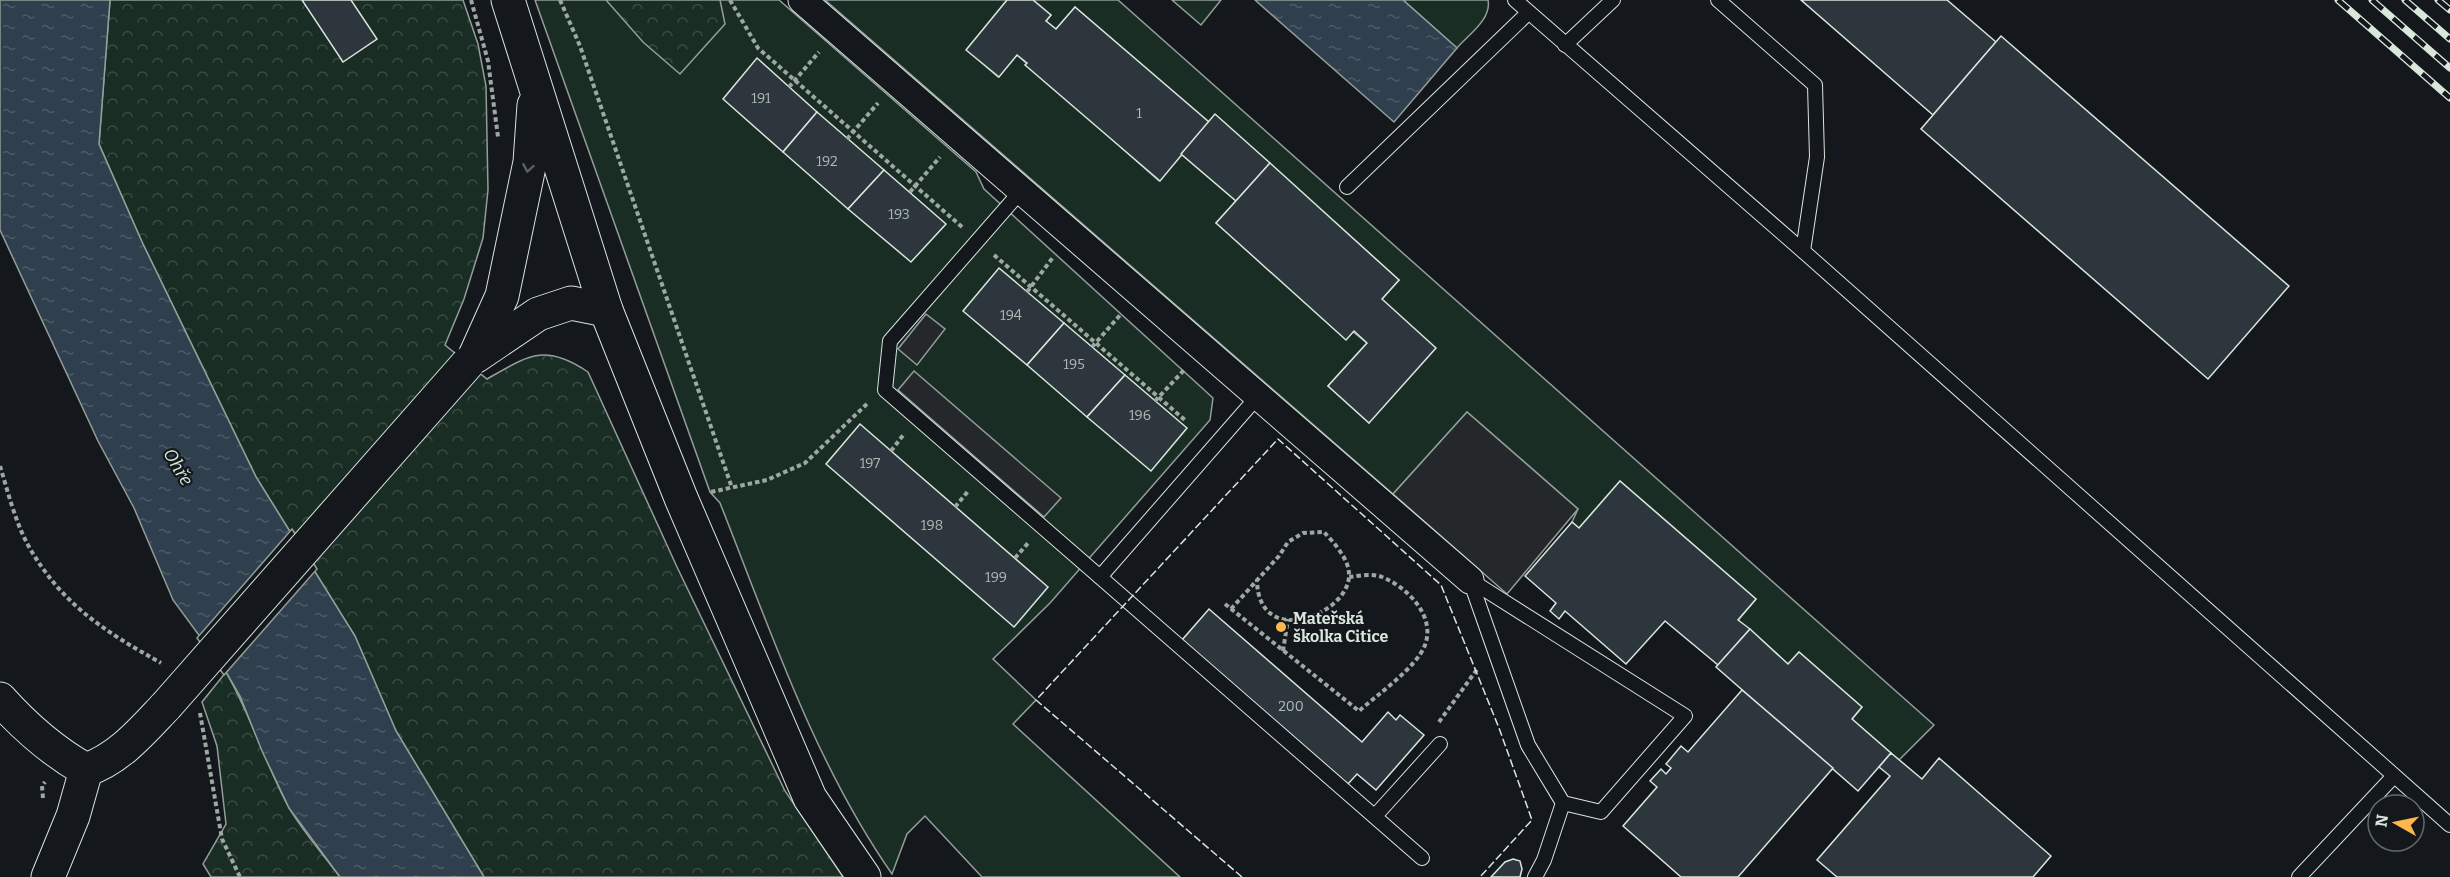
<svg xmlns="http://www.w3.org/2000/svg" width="2450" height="877" viewBox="0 0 2450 877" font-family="Bitter,serif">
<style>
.green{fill:#1a2d24;stroke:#939e99;stroke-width:1.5}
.forest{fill:url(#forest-crowns);stroke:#939e99;stroke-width:1.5}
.parking{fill:#24282b;stroke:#939e99;stroke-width:1.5}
.water{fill:url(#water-ripples);stroke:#939e99;stroke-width:1.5}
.pier{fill:#14181c;stroke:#939e99;stroke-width:1.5}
.building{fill:#2c363c;stroke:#d8e6dc;stroke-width:1.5}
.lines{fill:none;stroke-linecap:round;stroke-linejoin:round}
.lane-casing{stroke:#d8e6dc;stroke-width:16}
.street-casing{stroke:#d8e6dc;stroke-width:29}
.secondary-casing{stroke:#d8e6dc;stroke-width:35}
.path{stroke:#9da8a2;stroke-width:4;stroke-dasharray:4.5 3;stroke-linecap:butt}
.lane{stroke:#14181c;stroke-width:14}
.street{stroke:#14181c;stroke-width:27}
.secondary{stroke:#14181c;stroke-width:33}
.rail-casing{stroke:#d8e6dc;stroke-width:7}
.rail{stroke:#14181c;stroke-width:4.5;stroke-dasharray:14;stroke-linecap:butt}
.secondary-bridge-casing{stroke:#d8e6dc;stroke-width:35;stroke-linecap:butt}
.secondary-bridge{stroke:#14181c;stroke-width:33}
.fence{stroke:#d8e6dc;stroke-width:1.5;stroke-dasharray:8 3;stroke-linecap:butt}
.oneway{stroke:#59605f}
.poi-dot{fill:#ffb74d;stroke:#14181c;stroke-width:2}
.labels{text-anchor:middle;stroke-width:4.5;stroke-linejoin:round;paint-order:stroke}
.number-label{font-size:14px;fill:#adbab4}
.poi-label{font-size:16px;font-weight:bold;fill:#d8e6dc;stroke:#14181c;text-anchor:start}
.water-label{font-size:18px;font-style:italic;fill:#d8e6dc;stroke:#14181c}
</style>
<defs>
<pattern id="forest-crowns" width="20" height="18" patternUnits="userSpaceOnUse" patternTransform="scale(1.5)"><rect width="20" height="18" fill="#1a2d24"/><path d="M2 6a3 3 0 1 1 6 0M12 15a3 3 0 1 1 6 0" fill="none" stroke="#3b4b43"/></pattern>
<pattern id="water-ripples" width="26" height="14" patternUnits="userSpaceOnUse" patternTransform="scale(1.5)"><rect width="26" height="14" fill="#2f3f4d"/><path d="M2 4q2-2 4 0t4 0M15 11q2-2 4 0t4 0" fill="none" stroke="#4c5b66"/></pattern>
</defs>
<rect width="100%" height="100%" fill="#14181c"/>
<!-- green -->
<g class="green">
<path d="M 535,0 L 779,0 L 976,172 L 984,189 L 1213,398 L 1210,420 L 1050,603 L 993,659 L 1036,700 L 1013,724 L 1180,877 L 982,877 L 925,816 L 907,834 L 892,874 C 814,762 770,629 720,503 L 710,492 Z"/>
<polygon points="825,0 1007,0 967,50 998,77 1017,55 1159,181 1181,154 1236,201 1216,223 1367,343 1328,386 1369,423 1382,299 1399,280 1215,115 1209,122 1075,7 1056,29 1046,21 1051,15 1033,0 1118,0 1934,725 1899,760 1852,719 1862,707 1799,652 1788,664 1738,620 1756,599 1620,481 1579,528 1572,522 1578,509 1467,412 1393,494"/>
<polygon points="1172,0 1221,0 1201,25"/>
<path d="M 1403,0 L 1488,0 C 1492,19 1468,35 1457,48 Z"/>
</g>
<!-- forest -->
<g class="forest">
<path d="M 110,0 L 463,0 L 478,44 L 486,86 L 488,190 L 483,238 L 464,299 L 445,345 L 487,379 C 529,355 545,343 588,372 L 677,567 L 785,791 L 843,877 L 484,877 L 396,731 L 355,636 L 256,477 L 142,242 L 99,144 Z"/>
<polygon points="606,0 720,0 725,24 680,74 643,42"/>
<path d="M 226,672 C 251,715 265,763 288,806 C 302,831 323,854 340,877 L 211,877 L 203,864 L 226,824 L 217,746 L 202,702 Z"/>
</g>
<!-- parking -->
<g class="parking">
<polygon points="926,314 945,329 917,365 898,349"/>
<polygon points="914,371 1061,498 1044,517 898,390"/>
<polygon points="1467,412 1578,509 1507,594 1393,494"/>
</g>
<!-- water -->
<g class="water">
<polygon points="0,0 110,0 99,144 142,242 256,477 355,636 396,731 484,877 340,877 289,808 262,751 240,696 226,672 173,600 134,508 98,441 0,230"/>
<polygon points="1255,0 1403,0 1457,48 1394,122"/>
</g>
<!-- pier -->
<polygon class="pier" points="292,529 317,569 224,675 197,638"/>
<!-- building -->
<g class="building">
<polygon points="302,0 351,0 377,39 343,62"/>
<polygon points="1007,0 1033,0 1051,15 1046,21 1056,29 1075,7 1209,122 1160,181 1025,65 1027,63 1017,55 999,77 966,50"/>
<polygon points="1801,0 1947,0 1996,42 1933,115"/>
<polygon points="2001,36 2289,286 2208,379 1921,129"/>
<polygon points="757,58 817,112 783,152 723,99"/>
<polygon points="817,112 884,170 848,209 783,152"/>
<polygon points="1215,114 1270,163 1236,201 1181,154"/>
<polygon points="1270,163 1399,280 1382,299 1436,348 1369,423 1328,386 1367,343 1354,331 1346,340 1216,223"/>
<polygon points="884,170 946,224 911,262 848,209"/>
<polygon points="999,268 1064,323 1027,365 963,311"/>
<polygon points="1064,323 1125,375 1087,417 1027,365"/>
<polygon points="1125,375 1187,428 1151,471 1087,417"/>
<polygon points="860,424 1048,587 1014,627 826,464"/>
<polygon points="1620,481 1756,599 1738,620 1750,629 1718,665 1665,621 1626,664 1565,611 1559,619 1550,611 1556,603 1525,576 1572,522 1579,528"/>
<polygon points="1209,609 1362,742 1388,712 1396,720 1400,715 1424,735 1376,790 1357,774 1348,784 1182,640"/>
<polygon points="1750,629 1788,664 1799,652 1862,707 1852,719 1891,753 1858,791 1716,667"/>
<polygon points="1742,690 1833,768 1738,877 1681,877 1623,826 1657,787 1650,781 1661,769 1666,774 1671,768 1666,764 1681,746 1688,752"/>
<polygon points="1891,753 1922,779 1939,758 2051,856 2033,877 1837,877 1817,860 1890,776 1879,767"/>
<polygon points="1513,859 1520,861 1522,869 1520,877 1491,877 1505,862"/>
</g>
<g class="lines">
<defs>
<g id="lane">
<polyline points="1515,0 1803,251 2450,825"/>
<polyline points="1718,0 1815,85 1817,157 1803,251"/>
<polyline points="1565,45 1613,0"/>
<polyline points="1347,187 1528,13"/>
<polyline points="1021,191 890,341 885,390 1100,577 1258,396"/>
<polyline points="1100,577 1422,858"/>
<polygon points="1470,580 1685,716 1601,812 1563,803 1528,745"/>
<polyline points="1375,816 1440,744"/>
<polyline points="1535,877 1544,860 1563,803"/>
<polyline points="2299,877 2393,777"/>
</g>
<polyline id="street" points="802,0 1470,580"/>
<g id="secondary">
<polyline points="508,0 606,310 681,498 810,798 864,877"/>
<polyline points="475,356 502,296 530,162 534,105"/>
<polyline points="476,356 538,314 571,303 606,310"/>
<path d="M 0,699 C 26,728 52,751 86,770 C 120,758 142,731 166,706"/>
<polyline points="48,877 73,816 86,770"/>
</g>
</defs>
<!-- lane casing -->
<use href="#lane" class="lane-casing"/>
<!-- street casing -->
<use href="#street" class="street-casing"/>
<!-- secondary casing -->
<use href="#secondary" class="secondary-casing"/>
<!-- path -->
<g class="path">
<polyline points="471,0 488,61 498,137"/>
<polyline points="560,0 580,46 732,488"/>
<polyline points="730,0 758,48 962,227"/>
<polyline points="789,87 819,52"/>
<polyline points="847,139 878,103"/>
<polyline points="910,192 940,157"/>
<polyline points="994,255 1186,421"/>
<polyline points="1027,292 1054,256"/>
<polyline points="1092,347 1121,314"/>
<polyline points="1155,401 1185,369"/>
<polyline points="891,451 904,434"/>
<path d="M 0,466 C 8,492 15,521 28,545 C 61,604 104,631 161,663"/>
<polyline points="711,492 767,480 805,463 869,402"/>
<polyline points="955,507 969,490"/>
<polyline points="1015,558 1029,542"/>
<path d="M 1225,604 L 1359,711 C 1377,695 1417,667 1425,645 C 1436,616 1407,587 1382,577 C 1372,573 1359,576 1349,577"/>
<path d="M 1231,609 L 1279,556 L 1288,542 L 1303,533 L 1324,532 C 1334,543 1350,560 1349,576 C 1348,615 1258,650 1257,580"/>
<polyline points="1283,651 1288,619"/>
<polyline points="200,713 222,839 240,877"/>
<polyline points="1439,722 1478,668"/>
<polyline points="43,798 42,786 45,782"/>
</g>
<!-- lane -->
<use href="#lane" class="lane"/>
<!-- street -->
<use href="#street" class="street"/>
<!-- secondary -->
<use href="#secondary" class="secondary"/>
<defs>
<g id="rail">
<polyline points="2338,0 2450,98"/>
<polyline points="2372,0 2450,68"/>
<polyline points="2405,0 2450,39"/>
<polyline points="2438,0 2450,10"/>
</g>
</defs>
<!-- rail casing -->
<use href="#rail" class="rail-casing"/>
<!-- rail -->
<use href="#rail" class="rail"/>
<defs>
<polyline id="secondary-bridge" points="166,706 468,363"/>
</defs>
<!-- secondary-bridge casing -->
<use href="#secondary-bridge" class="secondary-bridge-casing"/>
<!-- secondary-bridge -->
<use href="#secondary-bridge" class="secondary-bridge"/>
<!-- fence -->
<polyline class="fence" points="1242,877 1036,700 1278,439 1441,585 1499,728 1532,820 1480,877"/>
</g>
<!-- one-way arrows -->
<defs><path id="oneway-chevron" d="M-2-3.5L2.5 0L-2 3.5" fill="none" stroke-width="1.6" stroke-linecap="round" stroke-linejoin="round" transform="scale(1.5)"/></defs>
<use class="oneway" href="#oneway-chevron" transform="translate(528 168) rotate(100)"/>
<!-- markers -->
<circle class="poi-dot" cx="1281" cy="627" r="6"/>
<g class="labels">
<!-- number labels -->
<g class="number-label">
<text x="761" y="103">191</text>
<text x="1139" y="118">1</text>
<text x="827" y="166">192</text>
<text x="899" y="219">193</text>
<text x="1011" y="320">194</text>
<text x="1074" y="369">195</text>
<text x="1140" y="420">196</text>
<text x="870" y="468">197</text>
<text x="932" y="530">198</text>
<text x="996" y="582">199</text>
<text x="1291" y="711">200</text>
</g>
<!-- poi labels -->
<g class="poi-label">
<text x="1293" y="624">Mateřská<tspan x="1293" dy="18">školka Citice</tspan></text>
</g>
<!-- water labels -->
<g class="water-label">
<text transform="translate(178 467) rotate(59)" y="6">Ohře</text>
</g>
</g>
<!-- north arrow -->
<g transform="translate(2396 823) rotate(279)"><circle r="28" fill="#14181c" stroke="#626a69" stroke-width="1.5"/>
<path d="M0-4.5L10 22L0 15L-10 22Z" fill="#ffb74d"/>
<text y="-9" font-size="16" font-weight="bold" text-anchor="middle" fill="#d8e6dc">N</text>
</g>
</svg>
